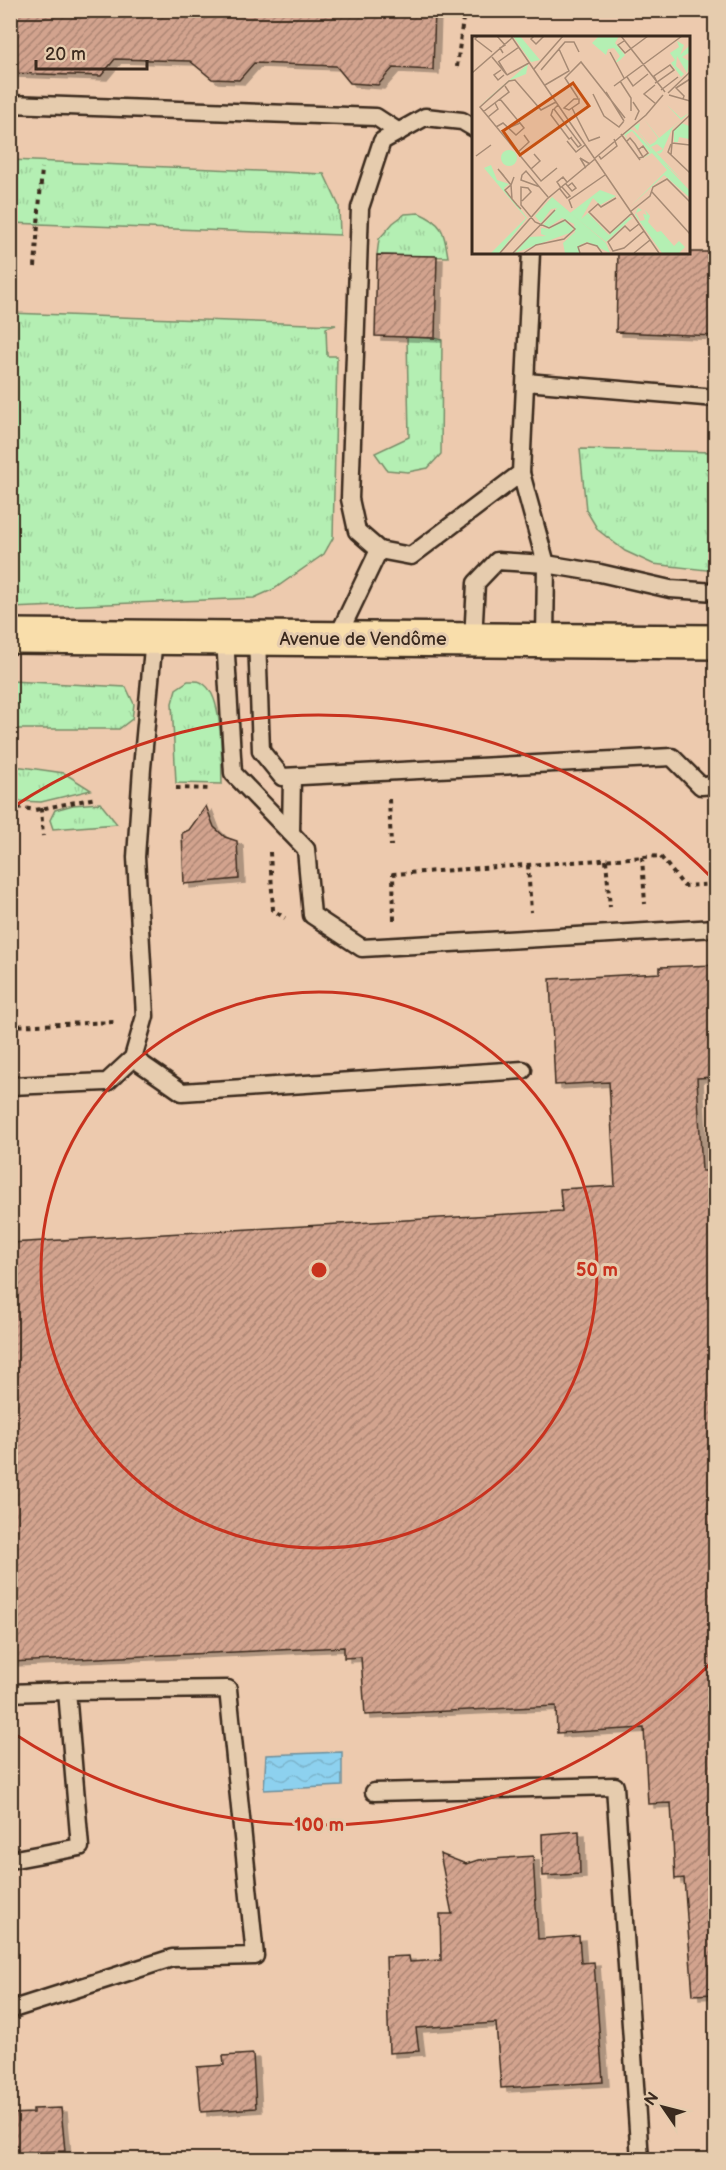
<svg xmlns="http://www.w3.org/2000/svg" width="726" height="2170" viewBox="0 0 726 2170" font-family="'Balsamiq Sans',sans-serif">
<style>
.grass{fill:url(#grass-tufts);stroke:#788c68;stroke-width:1.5}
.water{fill:url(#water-waves);stroke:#6c8e9b;stroke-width:1.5}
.building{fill:url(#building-hatch);stroke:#3b2a1e;stroke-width:1.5;filter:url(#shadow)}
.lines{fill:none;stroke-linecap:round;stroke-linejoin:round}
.lane-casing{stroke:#3b2a1e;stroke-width:21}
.primary-casing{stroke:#3b2a1e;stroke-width:38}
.path{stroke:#3b2a1e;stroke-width:4;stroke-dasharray:4.5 4.5;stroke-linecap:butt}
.lane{stroke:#e6ccae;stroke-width:16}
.primary{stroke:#f9deab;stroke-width:33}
.ring{fill:none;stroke:#c8321e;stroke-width:3}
.labels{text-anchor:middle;stroke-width:6;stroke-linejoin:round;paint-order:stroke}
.street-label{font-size:18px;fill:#3b2a1e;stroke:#e6ccae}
.inset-road{fill:none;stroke:#a68a74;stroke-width:1.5}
.view{fill:#c55010;fill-opacity:0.15;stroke:#c55010;stroke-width:3}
.inset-edge{fill:none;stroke:#3b2a1e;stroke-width:3}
.centre{fill:#c8321e;stroke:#e6ccae;stroke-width:3}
.ring-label{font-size:18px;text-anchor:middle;font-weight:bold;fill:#c8321e;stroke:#e6ccae;stroke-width:6;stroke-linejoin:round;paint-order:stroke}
</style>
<defs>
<pattern id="grass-tufts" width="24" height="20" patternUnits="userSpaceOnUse" patternTransform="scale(1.5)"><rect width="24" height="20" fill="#b4efb3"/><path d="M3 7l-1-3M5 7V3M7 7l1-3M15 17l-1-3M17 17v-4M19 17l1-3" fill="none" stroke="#9ccd9a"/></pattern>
<pattern id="water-waves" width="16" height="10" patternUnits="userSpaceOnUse" patternTransform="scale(1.5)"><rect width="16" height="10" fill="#8dd1ef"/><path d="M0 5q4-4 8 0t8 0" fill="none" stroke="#7bb4cc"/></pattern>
<pattern id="building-hatch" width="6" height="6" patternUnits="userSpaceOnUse" patternTransform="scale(1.5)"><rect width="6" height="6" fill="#d2a38e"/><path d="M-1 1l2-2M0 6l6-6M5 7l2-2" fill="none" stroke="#ac8573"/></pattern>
<filter id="shadow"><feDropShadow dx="6" dy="4" stdDeviation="0" flood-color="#0004"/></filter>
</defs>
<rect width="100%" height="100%" fill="#edcaae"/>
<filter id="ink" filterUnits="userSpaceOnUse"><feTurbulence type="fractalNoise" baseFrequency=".0167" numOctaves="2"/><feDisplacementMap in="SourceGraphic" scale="12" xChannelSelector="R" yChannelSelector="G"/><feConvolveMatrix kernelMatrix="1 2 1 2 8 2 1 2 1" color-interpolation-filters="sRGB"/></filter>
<g filter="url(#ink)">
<!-- grass -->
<g class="grass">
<polygon points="11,160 324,174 339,206 340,235 11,223"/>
<path d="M 419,213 C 444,224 444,232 448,257 L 377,255 L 379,239 L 393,223 L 405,214 Z"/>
<polygon points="10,313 336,325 326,328 327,356 337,356 333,538 324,554 274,589 254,598 11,608"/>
<polygon points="407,337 435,338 442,340 441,454 428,468 408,472 387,470 375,453 409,437"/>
<polygon points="580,449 715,452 715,571 653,564 625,551 598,530 586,510"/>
<polygon points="10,681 126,687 134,704 132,719 119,729 11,729"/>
<path d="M 188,681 C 195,681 200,680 205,685 C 224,700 221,761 222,784 L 176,783 L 172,703 L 176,689 Z"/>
<polygon points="11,767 22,767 64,773 91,790 41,802 20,801 11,794"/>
<polygon points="100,803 117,824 53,829 50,820 55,810 73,805"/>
</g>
<!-- water -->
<polygon class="water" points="342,1752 342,1786 264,1790 266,1755"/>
<!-- building -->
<g class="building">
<polygon points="10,10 435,10 433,70 393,68 378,85 350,83 336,66 254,63 239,80 212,79 190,61 115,59 101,76 10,73"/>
<polygon points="618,252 716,252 716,336 616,332"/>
<polygon points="377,255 437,256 435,338 375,336"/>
<polygon points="206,806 214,827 225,837 237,841 239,879 184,884 182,833 189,830"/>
<polygon points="716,965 716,1077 697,1078 702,1171 716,1171 716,1994 693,1995 684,1878 675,1879 671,1803 648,1804 644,1728 557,1733 556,1706 365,1715 361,1657 344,1658 344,1647 10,1662 10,1243 562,1211 560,1189 615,1186 609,1082 555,1085 550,979 660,973 660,967"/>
<polygon points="579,1831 580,1874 543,1876 542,1834"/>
<polygon points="440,1854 466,1864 478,1860 533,1856 538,1939 579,1936 581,1963 594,1962 603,2082 501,2088 496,2023 416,2028 419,2051 389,2053 386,1957 409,1956 410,1962 441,1960 440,1914 452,1914"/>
<polygon points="253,2054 256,2108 201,2112 197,2067 224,2065 223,2056"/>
<polygon points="61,2108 65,2151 10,2153 10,2114 33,2113 33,2109"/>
</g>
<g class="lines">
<defs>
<g id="lane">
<polyline points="10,104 376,117 399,132"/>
<polyline points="474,128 462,121 425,117 382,141 360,208 350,499 357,531 379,550 411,556 521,473 531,252"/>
<polyline points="526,382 716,398"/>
<polyline points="521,473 546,564 545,640"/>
<polyline points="225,638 233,773 306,849 312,915 362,948 716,928"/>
<polyline points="257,638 261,751 282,777 672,757 701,786 716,785"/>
<polyline points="336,640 379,550"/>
<polyline points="473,640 476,583 497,561 546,564 600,573 670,589 716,592"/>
<polyline points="291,833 292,777"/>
<polyline points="133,1058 182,1092 523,1070"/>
<polyline points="10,1086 107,1082 133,1058 145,1016 136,857 142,768 154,637"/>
<polyline points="10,1693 67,1691"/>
<polyline points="374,1792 615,1786 640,2160"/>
<polyline points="10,1860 80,1847 67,1691 228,1689 255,1956 172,1958 10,2010"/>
</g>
<polyline id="primary" points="10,636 716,642"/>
</defs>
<!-- lane casing -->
<use href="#lane" class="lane-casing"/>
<!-- primary casing -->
<use href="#primary" class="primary-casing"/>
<!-- path -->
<g class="path">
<polyline points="457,67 464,10"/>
<polyline points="35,267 42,168"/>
<polyline points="176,788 212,789"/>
<polyline points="389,799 391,846"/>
<polyline points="10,802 17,807 35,810 96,798"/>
<polyline points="41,808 43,836"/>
<polyline points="270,852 273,910 285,918"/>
<polyline points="642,857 645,904"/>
<polyline points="606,860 610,907"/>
<polyline points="528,865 531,912"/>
<polyline points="394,920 393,874 660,856 684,886 716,884"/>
<polyline points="10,1026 115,1022"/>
</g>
<!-- lane -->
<use href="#lane" class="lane"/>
<!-- primary -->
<use href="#primary" class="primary"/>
</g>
</g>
<!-- distance rings -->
<g class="ring">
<circle cx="319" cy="1270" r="278"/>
<path d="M715 1659A555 555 0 0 1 13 1733M13 807A555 555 0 0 1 715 881"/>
</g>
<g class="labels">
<!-- street labels -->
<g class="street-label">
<text x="363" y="645">Avenue de Vendôme</text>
</g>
</g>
<!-- overview -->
<g transform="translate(472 36)">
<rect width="218" height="218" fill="#edcaae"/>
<path d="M 41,0 L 48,0 L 68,24 L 59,26 ZM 127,0 L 147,0 L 143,7 L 153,19 L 147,25 L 143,27 L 148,20 L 142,12 L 136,13 L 134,19 L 120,7 ZM 205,5 L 212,9 L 208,19 L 217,10 L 217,17 L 210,21 L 217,25 L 215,37 L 205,20 L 204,30 L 212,38 L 209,41 L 199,27 L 203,24 L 198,17 L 207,11 ZM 56,28 L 54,38 L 74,63 L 54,38 L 39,44 L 6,71 ZM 195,69 L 209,82 L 217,77 L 201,91 L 190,116 L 187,118 L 184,116 L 191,113 L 185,108 L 179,111 L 210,144 L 184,119 L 162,90 L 168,87 L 166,95 L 174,105 L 178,109 L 183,106 L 186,102 L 172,83 L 187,102 L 209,84 ZM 209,87 L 217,90 L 217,103 L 207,101 L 206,106 L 202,106 L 202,94 ZM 158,93 L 162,95 L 166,99 L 217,154 L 217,161 L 192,139 L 158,171 L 195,134 L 180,117 L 170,123 L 178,117 L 160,95 L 154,99 L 155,103 L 152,98 ZM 19,129 L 25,144 L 37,148 L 32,152 L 55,182 L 27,217 L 19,217 L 54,182 L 12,132 ZM 128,154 L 144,160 L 128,169 L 121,162 L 109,183 L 116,177 L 137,199 L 157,181 L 160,182 L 134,206 L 98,177 ZM 166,172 L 170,174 L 164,177 L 168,185 L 173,184 L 171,178 L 175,179 L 173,174 L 178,180 L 176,186 L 185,196 L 189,195 L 202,210 L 207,205 L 213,211 L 207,217 L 190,217 L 163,179 Z" fill="#b4efb3"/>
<path d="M 80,161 L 134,207 L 138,217 L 115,206 L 108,209 L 107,217 L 93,217 L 91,207 L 103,196 L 102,188 L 90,182 L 77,191 L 70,190 L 85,172 L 79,173 L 69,187 L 63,180 ZM 91,184 L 101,192 L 100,196 L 43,217 L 57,201 L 74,200 L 69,198 L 69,192 L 78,193 Z" fill="#b4efb3"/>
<path d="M29 122a8 8 0 1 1 16 0a8 8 0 1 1-16 0Z" fill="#b4efb3"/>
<path class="inset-road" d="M 6,0 L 3,3 L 20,16M 25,0 L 33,9 L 28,12 L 31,17M 39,0 L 187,217M 62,0 L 59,3 L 64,8 L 72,0M 149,0 L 193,56M 152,5 L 146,9 L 153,17 L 176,0M 138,16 L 152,42M 20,21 L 35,39 L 27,26M 26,26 L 47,11M 62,33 L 91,0M 29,34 L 22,39 L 26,44 L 32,39M 69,34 L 87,13M 0,37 L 40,2M 35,39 L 57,27M 155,41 L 161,50 L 176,38M 148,45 L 159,62 L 159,75M 183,47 L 185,46 L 202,34 L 198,29 L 182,40 L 185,46M 73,49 L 97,35 L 87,13 L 93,6 L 102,6 L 107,16M 183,49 L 172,58 L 184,68M 142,50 L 210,0M 189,54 L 206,41M 134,56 L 152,85M 196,57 L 218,36M 121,58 L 132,80 L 147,91 L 152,85M 197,59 L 218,65M 106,62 L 93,42 L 109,26 L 153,82M 28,63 L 48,87M 102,63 L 107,63 L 107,67 L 97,74 L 92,72 ZM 211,63 L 212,60 L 204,52 L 218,43M 84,66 L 69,74 L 43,44 L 37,45 L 8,71 L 69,145 L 85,132M 161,66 L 167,75 L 163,84M 86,69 L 82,73 L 109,109 L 106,111 L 99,102M 100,72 L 117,105 L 128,101M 81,73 L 79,79 L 97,103 L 100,101M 11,76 L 37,56 L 33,50M 16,81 L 26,73 L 23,67M 24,91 L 31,87 L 44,99 L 52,92 L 48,87 L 36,92M 149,98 L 168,124M 95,105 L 104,116 L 113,109M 155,105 L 158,102 L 163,108 L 171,121 L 167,122M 200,107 L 218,109M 199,108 L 196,116 L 218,137M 166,114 L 171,110 L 176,117 L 171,121M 45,117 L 57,106 L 52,99M 199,119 L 201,95 L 218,79M 4,120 L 19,109M 127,120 L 129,123 L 145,110 L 142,103M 123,122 L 174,79 L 191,59M 114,132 L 108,122 L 118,128M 59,133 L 68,125 L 62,118M 32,140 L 26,133 L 39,149 L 42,141M 94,148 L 100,155 L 104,152 L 100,147 L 96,150M 68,151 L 49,144 L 50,139 L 54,135 L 76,161M 89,152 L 85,146 L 91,141 L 95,146M 88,153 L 95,162 L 98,160 L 90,151M 180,156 L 218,198M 144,162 L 129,171 L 126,168 L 117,176 L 138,197 L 160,177M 40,163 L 39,149 L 33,154 L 40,163 L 45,169 L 49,173M 50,165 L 59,156 L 56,152 L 49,151 L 49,169 L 63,186 L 77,192 L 93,184 L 103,193 L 92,203 L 64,209 L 52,217M 100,172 L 97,164 L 133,139M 158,176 L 178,160 L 181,151 L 195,143 L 218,166M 167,188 L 158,195 L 153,190 L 136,206 L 141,215 L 152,212 L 172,195M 28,217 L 75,163 L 123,123M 41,217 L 83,174M 108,217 L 106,211 L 115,207 L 125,210 L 130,217M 162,217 L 178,204"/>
<path class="view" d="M 101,47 L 117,70 L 48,119 L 31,95 Z"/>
<rect width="218" height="218" class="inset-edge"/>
</g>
<circle cx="319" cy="1270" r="9" class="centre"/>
<g class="ring-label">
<text x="597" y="1276">50 m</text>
<text x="319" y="1831">100 m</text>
</g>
<!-- margin -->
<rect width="726" height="2170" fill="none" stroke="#e6ccae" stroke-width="36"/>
<rect x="18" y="18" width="690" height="2134" fill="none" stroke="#3b2a1e" stroke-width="2" filter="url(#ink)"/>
<!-- north arrow -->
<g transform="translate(663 2107) rotate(305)" stroke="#e6ccae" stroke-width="4.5" paint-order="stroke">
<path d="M0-4.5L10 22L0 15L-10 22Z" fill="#3b2a1e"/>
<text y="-9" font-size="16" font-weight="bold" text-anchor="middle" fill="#3b2a1e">N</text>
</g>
<!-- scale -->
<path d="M36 60v9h111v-9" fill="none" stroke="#3b2a1e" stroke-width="3"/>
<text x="45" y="60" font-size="18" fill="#3b2a1e" stroke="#e6ccae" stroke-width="4.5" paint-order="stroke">20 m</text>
</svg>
